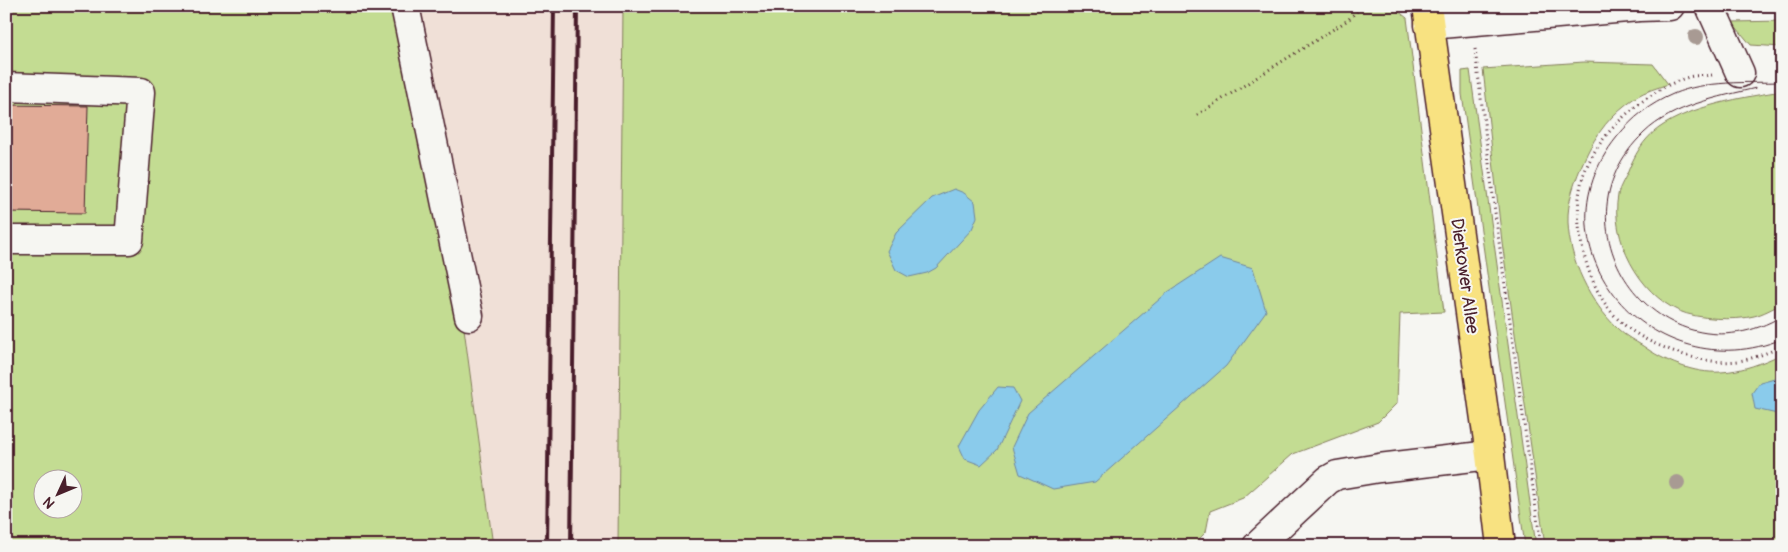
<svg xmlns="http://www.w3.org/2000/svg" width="1788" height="552" viewBox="0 0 1788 552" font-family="Pangolin,sans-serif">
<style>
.built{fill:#f0e0d7}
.green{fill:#c3dc92;stroke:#867e5e;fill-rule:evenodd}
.water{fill:#8acbeb;stroke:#70869e}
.building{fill:#e1ab97;stroke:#4a1f2b}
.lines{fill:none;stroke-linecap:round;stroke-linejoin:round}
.minor-casing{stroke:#4a1f2b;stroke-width:31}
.major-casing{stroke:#4a1f2b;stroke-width:31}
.path{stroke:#4a1f2b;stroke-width:3;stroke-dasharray:1 4;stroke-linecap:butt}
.minor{stroke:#f6f6f2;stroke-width:28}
.major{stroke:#f8e281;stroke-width:28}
.tram{stroke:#4a1f2b;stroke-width:1}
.rail{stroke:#4a1f2b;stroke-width:4}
.tree{fill:#a89a93}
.labels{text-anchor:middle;stroke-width:4;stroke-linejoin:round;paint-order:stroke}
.street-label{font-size:18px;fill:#4a1f2b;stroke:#f6f6f2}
</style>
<rect width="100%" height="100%" fill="#f6f6f2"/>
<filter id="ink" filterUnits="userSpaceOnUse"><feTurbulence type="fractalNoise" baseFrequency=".02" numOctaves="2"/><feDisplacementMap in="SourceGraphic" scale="10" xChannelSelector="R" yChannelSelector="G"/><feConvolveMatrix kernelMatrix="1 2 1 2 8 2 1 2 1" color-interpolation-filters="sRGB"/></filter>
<g filter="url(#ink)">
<!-- built -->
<polygon class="built" points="396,6 623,6 618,546 493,546 457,276"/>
<!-- green -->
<g class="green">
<path d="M 6,6 L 396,6 L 457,276 L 493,546 L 6,546 ZM 42,480 L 72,480 L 72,510 L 42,510 Z"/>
<polygon points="623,6 1392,6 1407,18 1444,312 1400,314 1397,403 1378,422 1293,454 1243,498 1210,511 1206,532 1192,546 618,546"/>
<polygon points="1782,21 1782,47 1751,45 1732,22"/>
<path d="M 1584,62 L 1653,64 L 1668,84 C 1658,88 1645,91 1636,97 C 1611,114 1597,132 1584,160 C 1576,178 1567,201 1568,222 C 1569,260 1590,302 1618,329 C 1625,336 1635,341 1643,346 C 1664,361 1694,374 1721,372 C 1743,371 1762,363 1782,354 L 1782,546 L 1545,546 L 1502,242 L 1483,69 Z"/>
<polygon points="1470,70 1536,546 1525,546 1462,94 1462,71"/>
<path d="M 1782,91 L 1782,304 C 1773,308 1763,314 1754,316 C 1735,321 1697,319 1679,311 C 1639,293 1610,239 1618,195 C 1619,188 1624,180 1627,174 C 1634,156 1643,139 1659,128 C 1690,106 1744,97 1782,91 Z"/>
</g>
<!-- water -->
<g class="water">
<polygon points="954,189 964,193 975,202 977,217 972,229 936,268 927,273 909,277 896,270 887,251 896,233 932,198"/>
<polygon points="1220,258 1253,268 1266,311 1226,366 1095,482 1053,489 1020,474 1012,447 1028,413 1168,292"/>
<polygon points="1782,376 1782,415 1755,409 1752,393 1760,382"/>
<polygon points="998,387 1013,388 1020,401 997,450 981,465 965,459 959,446 979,410"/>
</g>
<!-- building -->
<polygon class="building" points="6,105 88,106 85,213 6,212"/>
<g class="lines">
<defs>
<g id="minor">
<polyline points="405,6 469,316"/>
<polyline points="1710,6 1740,73"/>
<polyline points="1429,25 1639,7 1670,6"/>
<polyline points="6,87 141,92 129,240 6,240"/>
<polyline points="1257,546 1328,480 1337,475 1379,468 1490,455"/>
</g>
<polyline id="major" points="1427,6 1490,455 1501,546"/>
</defs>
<!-- minor casing -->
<use href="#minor" class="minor-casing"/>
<!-- major casing -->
<use href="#major" class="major-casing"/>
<!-- path -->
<g class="path">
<polyline points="1475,49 1496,220 1541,546"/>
<path d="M 1712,75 C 1705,76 1696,75 1689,77 C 1648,89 1600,131 1585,171 C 1568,214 1585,289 1619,320 C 1632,333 1651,343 1668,349 C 1690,358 1714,364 1738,361 C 1753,359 1768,352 1782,347"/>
<polyline points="1197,115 1348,20 1362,6"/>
</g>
<!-- minor -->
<use href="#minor" class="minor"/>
<!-- major -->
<use href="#major" class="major"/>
<!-- tram -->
<g class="tram">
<path d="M 1782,82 C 1747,83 1706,80 1673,94 C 1650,104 1633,117 1617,137 C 1527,248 1654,392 1782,339"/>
<path d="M 1756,88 C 1719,97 1673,105 1644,133 C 1544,227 1662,388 1782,316"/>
</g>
<!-- rail -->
<g class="rail">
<polyline points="547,546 554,6"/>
<polyline points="571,546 577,6"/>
</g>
</g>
<!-- trees -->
<g class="tree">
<circle cx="1696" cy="37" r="8"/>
<circle cx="1677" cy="483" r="8"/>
</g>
</g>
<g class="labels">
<!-- street labels -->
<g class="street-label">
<text transform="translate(1465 276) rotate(82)" y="6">Dierkower Allee</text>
</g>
</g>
<!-- margin -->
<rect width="1788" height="552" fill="none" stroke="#f6f6f2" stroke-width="25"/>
<rect x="12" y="12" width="1763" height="527" fill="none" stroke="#4a1f2b" stroke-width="2" filter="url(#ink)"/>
<!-- north arrow -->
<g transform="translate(58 494) rotate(226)"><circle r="24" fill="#f6f6f2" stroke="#b1a0a2"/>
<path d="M0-4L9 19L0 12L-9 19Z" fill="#4a1f2b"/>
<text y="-8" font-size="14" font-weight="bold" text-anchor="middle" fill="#4a1f2b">N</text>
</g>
</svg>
